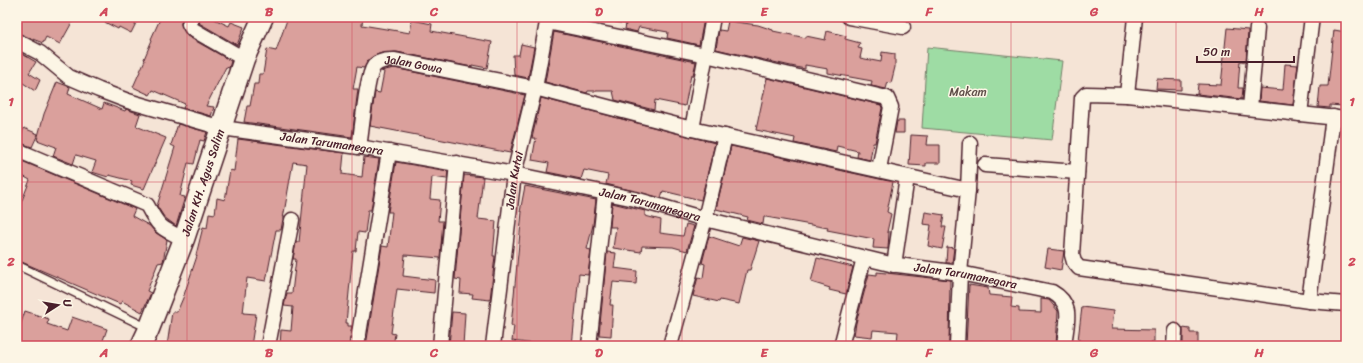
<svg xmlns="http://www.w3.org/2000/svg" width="1363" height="363" viewBox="0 0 1363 363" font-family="Sriracha,sans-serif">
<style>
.green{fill:#9edca4;stroke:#747e68}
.building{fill:#daa09c;stroke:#4a1f2b}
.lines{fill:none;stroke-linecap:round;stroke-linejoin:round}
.lane-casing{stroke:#4a1f2b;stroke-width:10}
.street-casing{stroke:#4a1f2b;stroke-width:17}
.secondary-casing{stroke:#4a1f2b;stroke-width:23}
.lane{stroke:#fcf5e5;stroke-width:7}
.street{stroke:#fcf5e5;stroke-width:14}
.secondary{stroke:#fcf5e5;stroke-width:20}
.grid{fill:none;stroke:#d1495b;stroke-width:1;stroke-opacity:0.55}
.labels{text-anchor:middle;stroke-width:3;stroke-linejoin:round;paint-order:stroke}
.street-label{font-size:12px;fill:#4a1f2b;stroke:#fcf5e5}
.park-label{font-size:12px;fill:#5f4e49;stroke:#fcf5e5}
.neatline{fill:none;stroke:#d1495b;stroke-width:1.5}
.grid-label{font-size:13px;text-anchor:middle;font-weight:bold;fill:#d1495b}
</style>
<rect width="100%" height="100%" fill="#f5e4d6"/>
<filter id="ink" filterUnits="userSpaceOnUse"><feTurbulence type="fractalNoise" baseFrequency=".025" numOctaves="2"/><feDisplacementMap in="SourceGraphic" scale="8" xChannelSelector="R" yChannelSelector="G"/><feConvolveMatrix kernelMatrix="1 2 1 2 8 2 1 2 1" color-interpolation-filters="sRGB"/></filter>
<g filter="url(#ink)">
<!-- green -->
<polygon class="green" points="927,47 1062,61 1052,140 922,128"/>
<!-- building -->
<g class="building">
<polygon points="17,17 75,17 60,44 46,37 43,43 17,33"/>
<polygon points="95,17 126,17 136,23 131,33 119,27 118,29"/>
<polygon points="161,17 183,17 181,24 187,36 231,61 229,68 226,67 206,106 214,107 211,116 183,108 185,104 153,90 150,95 133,87 145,60 144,59 152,40 151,39"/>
<polygon points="201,17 210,17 229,26 231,22 244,27 237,45 199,23"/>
<polygon points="288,17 363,17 362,25 410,33 412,20 432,24 431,31 492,42 487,68 472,65 472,67 397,52 382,53 372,57 364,68 357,67 353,89 358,89 352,137 244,122 247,106 250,106 254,84 258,84 259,74 263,74 267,49 276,51"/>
<polygon points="616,17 672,17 686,20 686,17 697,17 704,19 699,45 667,38 668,32 639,27 637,32 625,29 626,24 615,22"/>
<polygon points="728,21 758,25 773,30 773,31 806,38 806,36 825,40 827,31 846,36 845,39 860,43 858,48 862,49 860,58 881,62 882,52 895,54 895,67 891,83 888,82 886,89 871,86 872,81 828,73 828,69 805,65 805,69 791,66 716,49 719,30 726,31"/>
<polygon points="1227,28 1248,30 1246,62 1240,61 1238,88 1243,88 1242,99 1197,94 1198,84 1221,85"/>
<polygon points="1334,30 1346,32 1346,84 1342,106 1330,105 1330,108 1318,107 1320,86 1328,86"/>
<polygon points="554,32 696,62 693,75 691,75 685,106 655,100 654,110 615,100 613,91 588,91 587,93 545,82"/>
<polygon points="521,44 534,47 528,78 514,75 513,55 519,55"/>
<polygon points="17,51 36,62 29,73 40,80 35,91 17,79"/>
<polygon points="1285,64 1298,65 1293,105 1259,101 1260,88 1283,90"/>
<polygon points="394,68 525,95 510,153 370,126 375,92 380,93 384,72 381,71"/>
<polygon points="767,78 881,105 882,108 875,143 873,143 870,160 857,157 858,151 837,146 836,152 794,143 795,138 756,130"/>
<polygon points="1157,79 1181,80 1181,90 1156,89"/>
<polygon points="57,82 70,87 68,94 102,109 104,103 125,111 126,109 140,114 136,126 166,138 144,189 131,185 132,181 109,175 108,177 92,172 96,161 76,155 73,164 53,156 56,147 37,140 44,114"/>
<polygon points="541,98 715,143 701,200 663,191 661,198 606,184 608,175 584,170 581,179 547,172 549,163 532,160 536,138 532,138"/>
<polygon points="897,121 904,121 904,133 895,133"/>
<polygon points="178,124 207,132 204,141 200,140 194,164 188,163 180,196 185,197 176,226 164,217 157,206 175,147 171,145"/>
<polygon points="24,128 38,134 32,147 18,142"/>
<polygon points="911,135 928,136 927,145 940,145 940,163 926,163 926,166 909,165"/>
<polygon points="238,139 344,153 342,174 362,177 364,157 379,159 371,210 368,210 365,233 358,232 356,251 353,251 346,323 348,323 348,326 352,326 349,346 280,346 281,330 291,331 293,307 284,306 287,293 292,293 296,259 293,259 296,242 299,242 307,164 293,162 281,230 276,230 266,281 247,278 243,313 256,314 251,346 167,346 172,312 177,312 183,298 197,256 196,255 203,227 207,228 209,213 215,214 217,198 225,200 230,170 234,171"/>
<polygon points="731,146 893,182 887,212 891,214 887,232 889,232 888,249 873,248 874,239 827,230 828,228 766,217 764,217 763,224 747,220 748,217 716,209"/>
<polygon points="17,159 135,209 132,216 150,226 156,233 167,240 163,262 158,263 147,291 151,293 142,312 122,301 120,304 17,260 17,213 30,180 21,175 17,183"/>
<polygon points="396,162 448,171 447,179 432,177 430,199 440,200 438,221 443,221 440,258 405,255 403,276 435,280 434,293 397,289 391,333 395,334 393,346 366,346 382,246 388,247 392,212 388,212"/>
<polygon points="464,175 483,177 478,219 496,221 493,256 495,256 490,300 472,298 473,294 460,293 461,280 455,279"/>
<polygon points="525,186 596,200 593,225 587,249 591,250 588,275 579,274 572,346 551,346 512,341 514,326 511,326 522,212 520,212"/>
<polygon points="612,203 645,211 645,216 661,220 660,233 683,236 686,224 694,226 687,251 673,247 642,246 641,252 613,248 616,227 610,227"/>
<polygon points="925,212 944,215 942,227 946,227 942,249 928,246 931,225 923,224"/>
<polygon points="709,236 739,246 742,237 759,241 750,270 747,270 739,304 720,300 719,302 693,296 698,277 703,278 705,264 702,263"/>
<polygon points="947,247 954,248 952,263 946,263"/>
<polygon points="1048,249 1064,251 1061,270 1045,267"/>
<polygon points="607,252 616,253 614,268 637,271 636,284 613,282 610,305 613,305 611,336 599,335"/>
<polygon points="817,258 853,267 846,294 829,290 830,288 811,282"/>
<polygon points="877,272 950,280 949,346 925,346 925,344 920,344 920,342 897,342 898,332 873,330 872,337 854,335 856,323 869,274 877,275"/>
<polygon points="969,285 988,288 989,295 1012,297 1011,307 1019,308 1019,312 1041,313 1041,299 1049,300 1058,311 1056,346 1000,346 1000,343 980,341 979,346 966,346"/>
<polygon points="1082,307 1113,311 1111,329 1154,330 1154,342 1151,342 1152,344 1080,346 1081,340 1078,340"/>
<polygon points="25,311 49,319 47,324 67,331 72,317 107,329 101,346 17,346 17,335"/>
<polygon points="452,312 465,313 463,346 449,346"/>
<polygon points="1183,328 1190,329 1190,333 1198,333 1198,346 1183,346"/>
</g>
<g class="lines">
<defs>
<polyline id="lane" points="17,265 148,328"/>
<g id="street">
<polyline points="193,17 189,24 192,29 244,59"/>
<polyline points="849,17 903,27"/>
<polyline points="547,22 706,55 887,98 891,107 879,169"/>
<path id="s1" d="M 17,41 L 40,53 L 69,77 L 99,90 L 128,101 L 222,128 L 359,147 L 514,174 L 635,199 L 705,219 L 890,264 L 960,273 L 1052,292 C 1075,305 1066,323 1064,346"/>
<polyline points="1127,95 1135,17"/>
<polyline points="1250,108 1257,28"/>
<polyline points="1300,114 1312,17"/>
<polyline points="1346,119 1127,95 1086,94 1082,98 1072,255 1074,262 1079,268 1309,301 1346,304"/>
<polyline points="692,129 713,17"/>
<path id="s2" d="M 359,147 C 362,131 366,77 374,66 C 379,60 388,60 395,60 L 535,88 L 692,129 L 968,190 L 960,273 L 957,346"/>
<path d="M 17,150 L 147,205 C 159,228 161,228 184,239"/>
<polyline points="985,165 1077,172"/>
<polyline points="968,190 970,143"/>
<polyline points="894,265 907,177"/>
<polyline points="1309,301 1333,117"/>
<polyline points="268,346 292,220"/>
<polyline points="357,346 389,152"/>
<polyline points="440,346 457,163"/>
<path id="s3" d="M 493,346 L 514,174 L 535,88 L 548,17"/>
<polyline points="589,346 605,193"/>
<polyline points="670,346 705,219 725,136"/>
<polyline points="841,346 864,258"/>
<polyline points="1174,346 1175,331"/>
</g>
<g id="secondary">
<path id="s4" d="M 141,346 L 149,329 L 184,239 L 244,59 L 263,17"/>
</g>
</defs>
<!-- lane casing -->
<use href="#lane" class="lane-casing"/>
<!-- street casing -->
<use href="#street" class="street-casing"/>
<!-- secondary casing -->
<use href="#secondary" class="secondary-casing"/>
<!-- lane -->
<use href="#lane" class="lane"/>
<!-- street -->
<use href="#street" class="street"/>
<!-- secondary -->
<use href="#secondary" class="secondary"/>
</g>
</g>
<!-- grid -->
<path class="grid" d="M 187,17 L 187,346M 352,17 L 352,346M 517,17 L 517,346M 682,17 L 682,346M 846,17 L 846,346M 1011,17 L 1011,346M 1176,17 L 1176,346M 17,182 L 1346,182"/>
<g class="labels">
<!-- street labels -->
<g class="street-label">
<text dy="4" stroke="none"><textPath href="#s2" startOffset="124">Jalan Gowa</textPath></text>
<text dy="4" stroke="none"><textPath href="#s1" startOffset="336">Jalan Tarumanegara</textPath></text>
<text dy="4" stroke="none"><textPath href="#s3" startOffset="167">Jalan Kutai</textPath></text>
<text dy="4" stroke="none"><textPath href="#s4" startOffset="175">Jalan KH. Agus Salim</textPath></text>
<text dy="4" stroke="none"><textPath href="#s1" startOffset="660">Jalan Tarumanegara</textPath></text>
<text dy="4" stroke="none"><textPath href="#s1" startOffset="984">Jalan Tarumanegara</textPath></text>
</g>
<!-- park labels -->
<g class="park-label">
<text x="968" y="96">Makam</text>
</g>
</g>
<!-- margin -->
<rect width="1363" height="363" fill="none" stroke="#fcf5e5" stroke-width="44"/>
<!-- north arrow -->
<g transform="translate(58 305) rotate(78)" stroke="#fcf5e5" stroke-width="3" paint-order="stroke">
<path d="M0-3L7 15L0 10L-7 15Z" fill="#4a1f2b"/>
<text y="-6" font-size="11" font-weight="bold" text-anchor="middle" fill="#4a1f2b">U</text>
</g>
<!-- scale -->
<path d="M1197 56v6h97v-6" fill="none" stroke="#4a1f2b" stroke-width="2"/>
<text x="1203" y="56" font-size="12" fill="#4a1f2b" stroke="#fcf5e5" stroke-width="3" paint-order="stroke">50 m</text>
<rect x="22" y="22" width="1319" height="319" class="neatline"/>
<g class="grid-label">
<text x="104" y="16">A</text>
<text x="269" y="16">B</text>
<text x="434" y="16">C</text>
<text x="599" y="16">D</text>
<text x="764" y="16">E</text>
<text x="929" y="16">F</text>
<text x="1094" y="16">G</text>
<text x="1259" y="16">H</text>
<text x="11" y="106">1</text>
<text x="1352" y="106">1</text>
<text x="11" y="266">2</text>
<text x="1352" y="266">2</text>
<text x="104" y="357">A</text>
<text x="269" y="357">B</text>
<text x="434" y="357">C</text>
<text x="599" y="357">D</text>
<text x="764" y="357">E</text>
<text x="929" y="357">F</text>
<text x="1094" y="357">G</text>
<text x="1259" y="357">H</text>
</g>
</svg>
